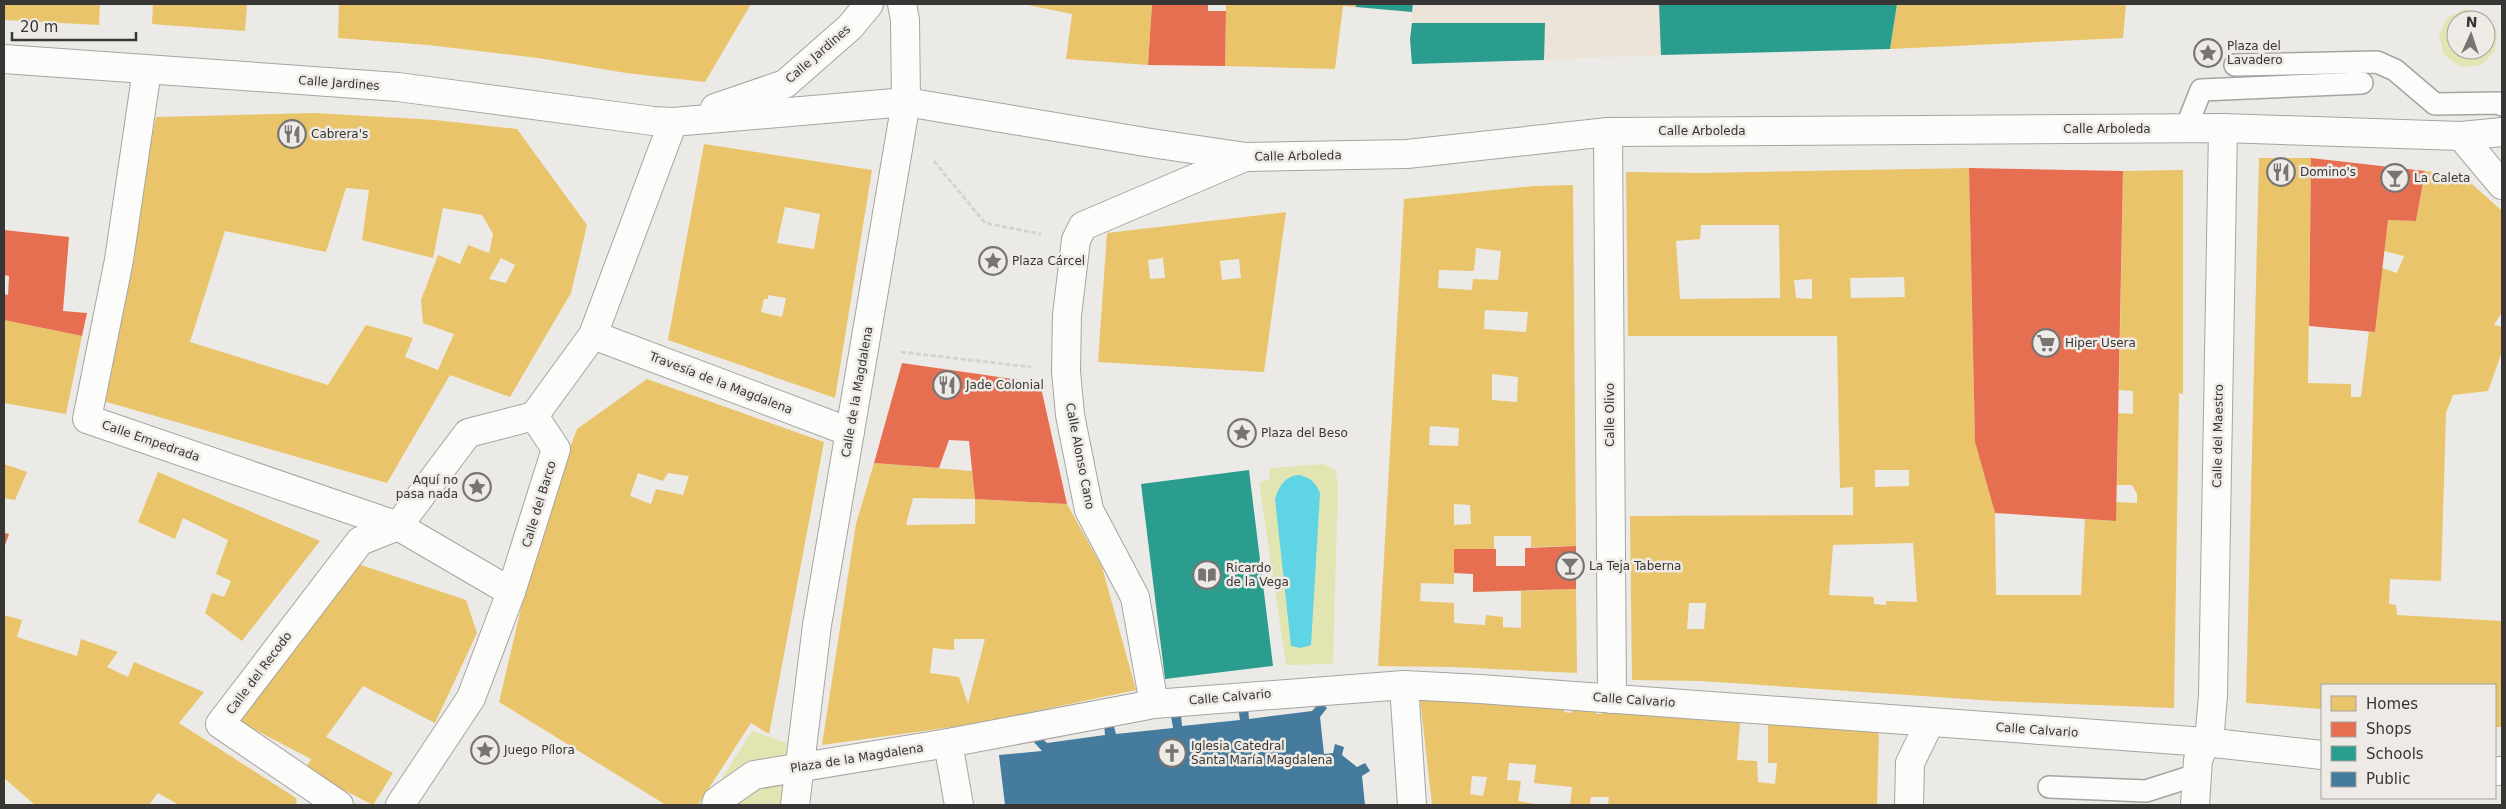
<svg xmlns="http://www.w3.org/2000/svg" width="2506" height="809" viewBox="0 0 2506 809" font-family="'DejaVu Sans',sans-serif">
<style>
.education{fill:#ece4d8}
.green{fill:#e2e4b2;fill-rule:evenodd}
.water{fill:#5fd4e5}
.homes{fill:#e9c46a;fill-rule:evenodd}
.shops{fill:#e76f51}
.schools{fill:#2a9d8f}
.public{fill:#457b9d}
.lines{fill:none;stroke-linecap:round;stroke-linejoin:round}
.lane-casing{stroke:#a6a4a2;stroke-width:24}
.street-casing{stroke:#a6a4a2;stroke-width:30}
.path{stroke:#d4d3d3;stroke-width:3;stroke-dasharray:5 2.5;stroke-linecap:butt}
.lane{stroke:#fcfcfb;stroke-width:21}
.street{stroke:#fcfcfb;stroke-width:28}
.labels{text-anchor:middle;stroke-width:5;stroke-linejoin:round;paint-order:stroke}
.poi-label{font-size:12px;fill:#383634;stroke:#eeeae5;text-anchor:start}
.street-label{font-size:12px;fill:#383634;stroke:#eeeae5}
</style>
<rect width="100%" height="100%" fill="#eceae7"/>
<!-- education -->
<polygon class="education" points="1356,4 1764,4 1761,52 1412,64 1410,39 1412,12 1356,7"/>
<!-- green -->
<g class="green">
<path d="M 2466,9 L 2486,14 L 2497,31 L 2495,51 L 2481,65 L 2461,67 L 2444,55 L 2439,35 L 2448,17 ZM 2456,20 L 2486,20 L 2486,50 L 2456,50 Z"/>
<polygon points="1324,464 1335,470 1338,484 1333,664 1286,665 1259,482 1269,480 1270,468"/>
<polygon points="752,731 787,743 781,805 705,805"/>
</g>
<!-- water -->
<path class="water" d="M 1299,475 C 1311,478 1315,482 1320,493 L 1311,645 L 1301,648 L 1291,646 L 1275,499 C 1279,486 1285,476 1299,475 Z"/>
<!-- homes -->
<g class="homes">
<polygon points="4,4 100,4 99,25 4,20"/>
<polygon points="153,4 247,4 245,31 152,24"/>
<polygon points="339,4 751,4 705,82 626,73 538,58 428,45 338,38"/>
<polygon points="1023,4 1152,4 1148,65 1066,59 1072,14"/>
<polygon points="1226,4 1356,4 1356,7 1343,6 1335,69 1225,66"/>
<polygon points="1897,4 2126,4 2123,38 1890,49"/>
<path d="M 316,113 L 435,120 L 517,129 L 587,225 L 571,293 L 510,397 L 450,375 L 387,483 L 100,400 L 156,117 ZM 346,188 L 369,190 L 362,240 L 433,258 L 443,208 L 482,215 L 493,234 L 489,253 L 468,245 L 460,264 L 438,255 L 421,300 L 423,323 L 454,334 L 438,370 L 405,357 L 413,338 L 366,325 L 328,385 L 190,342 L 225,231 L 326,252 ZM 501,258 L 515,265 L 506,283 L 489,279 Z"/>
<path d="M 704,144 L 872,170 L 835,398 L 668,340 ZM 785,207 L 820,214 L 814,249 L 777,243 ZM 768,295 L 786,298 L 782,317 L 761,312 L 764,299 L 768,299 Z"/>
<polygon points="2259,158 2311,158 2308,383 2351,384 2351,397 2361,397 2369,331 2375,332 2382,268 2397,273 2404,256 2384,251 2388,220 2416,221 2425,171 2462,175 2502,211 2502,312 2494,325 2502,327 2502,352 2488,391 2453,395 2446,413 2441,581 2390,579 2389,604 2396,605 2397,615 2502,621 2502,727 2495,727 2495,685 2322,685 2322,709 2246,703"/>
<path d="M 1969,168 L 1975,442 L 1995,513 L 1996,595 L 2081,595 L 2085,519 L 2116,521 L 2116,502 L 2137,503 L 2137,494 L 2132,485 L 2117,485 L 2118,413 L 2133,414 L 2133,391 L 2119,390 L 2123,171 L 2183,170 L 2183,394 L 2179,393 L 2174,708 L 1996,701 L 1701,681 L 1632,680 L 1630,516 L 1853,515 L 1853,487 L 1840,488 L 1837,336 L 1628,336 L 1626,172 L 1701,173 ZM 1701,225 L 1779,225 L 1780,298 L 1680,299 L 1676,241 L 1700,239 ZM 1904,277 L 1905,297 L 1851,298 L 1850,278 ZM 1812,279 L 1812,299 L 1796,298 L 1794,280 ZM 1875,470 L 1909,470 L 1909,486 L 1875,487 ZM 1913,543 L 1917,602 L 1886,601 L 1886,605 L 1874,604 L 1874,597 L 1829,595 L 1833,545 ZM 1689,603 L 1706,603 L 1704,629 L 1687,629 Z"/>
<path d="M 1573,185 L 1576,546 L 1531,547 L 1531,536 L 1494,536 L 1494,549 L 1454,549 L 1454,584 L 1421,583 L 1420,601 L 1454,603 L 1454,623 L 1485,625 L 1486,615 L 1503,617 L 1503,627 L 1521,628 L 1521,591 L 1576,589 L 1577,673 L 1453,667 L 1378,666 L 1404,199 L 1534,186 ZM 1476,248 L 1501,251 L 1498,280 L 1473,279 L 1472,290 L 1438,288 L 1439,270 L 1474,271 ZM 1485,310 L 1528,312 L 1526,332 L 1484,329 ZM 1492,374 L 1518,377 L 1517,402 L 1492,400 ZM 1430,426 L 1459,428 L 1458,446 L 1429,445 ZM 1454,504 L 1470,505 L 1471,524 L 1454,525 Z"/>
<path d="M 1286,212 L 1264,372 L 1098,362 L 1107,233 ZM 1163,258 L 1165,278 L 1150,279 L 1148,260 ZM 1239,259 L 1241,278 L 1222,280 L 1220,261 Z"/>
<polygon points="4,320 82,336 66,414 4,403"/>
<path d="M 647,379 L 824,442 L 769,734 L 751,723 L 698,805 L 666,805 L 499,702 L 532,562 L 531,550 L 577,429 ZM 638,473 L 663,481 L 668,473 L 689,476 L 683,495 L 656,489 L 651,504 L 630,496 Z"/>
<path d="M 874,463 L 972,471 L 975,499 L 1067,504 L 1102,567 L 1136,690 L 974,724 L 822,745 L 856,524 ZM 913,498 L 975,499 L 975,524 L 906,525 ZM 954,639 L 985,639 L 968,704 L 959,677 L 930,673 L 933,648 L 954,650 Z"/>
<polygon points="4,464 27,472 15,500 4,498"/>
<polygon points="158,472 320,541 242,641 205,613 212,593 224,597 231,581 216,574 228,540 183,518 175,539 138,522"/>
<polygon points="355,563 466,600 477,633 435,723 363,686 326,737 393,773 373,805 305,770 311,759 240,722"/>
<polygon points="4,615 22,620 17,637 77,656 81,639 118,652 107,667 128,677 134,662 204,692 179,723 296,798 297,805 179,805 158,793 149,805 35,805 4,778"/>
<path d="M 1432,694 L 1565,704 L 1564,712 L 1572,713 L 1572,706 L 1597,708 L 1596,714 L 1602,714 L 1602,712 L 1740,723 L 1737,760 L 1757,761 L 1758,782 L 1775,784 L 1777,763 L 1768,763 L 1768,722 L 1879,727 L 1877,805 L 1608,805 L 1609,797 L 1591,797 L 1590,805 L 1570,805 L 1572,787 L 1534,783 L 1536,765 L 1509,763 L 1507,780 L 1521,781 L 1518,801 L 1540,805 L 1432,805 L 1420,699 L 1431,700 ZM 1472,776 L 1487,777 L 1483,796 L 1470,794 Z"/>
</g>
<!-- shops -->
<g class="shops">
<polygon points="1152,4 1208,4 1208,11 1226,11 1225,66 1148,65"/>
<polygon points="2311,158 2425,171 2416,221 2388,220 2375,332 2309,326"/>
<polygon points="1969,168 2123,171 2116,521 1995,513 1975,442"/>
<polygon points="4,230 69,237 63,311 87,313 82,336 4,320 4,294 8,295 9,276 4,275"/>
<polygon points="902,363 1040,383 1067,504 975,499 969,441 949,440 939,468 874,463"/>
<polygon points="4,533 9,534 4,548"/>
<polygon points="1576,546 1576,589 1473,592 1473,574 1454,573 1454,549 1496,549 1496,566 1525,566 1525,548"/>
</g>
<!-- schools -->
<g class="schools">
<polygon points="1356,4 1413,4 1412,12 1356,7"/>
<polygon points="1659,4 1897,4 1890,49 1661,55"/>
<polygon points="1412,23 1545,23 1544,60 1412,64 1410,39"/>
<polygon points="1249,470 1273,666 1165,679 1141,484"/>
</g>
<!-- public -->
<polygon class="public" points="1320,702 1327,708 1320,717 1324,754 1333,753 1335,744 1344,747 1342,755 1357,767 1365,763 1370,771 1362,776 1365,805 1005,805 999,755 1042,751 1032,740 1038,734 1047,743 1105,735 1104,724 1113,723 1116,734 1173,728 1171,716 1181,715 1182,726 1240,720 1238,708 1248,707 1249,719 1312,711"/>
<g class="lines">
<defs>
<g id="lane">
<polyline points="2235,65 2377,62 2395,70 2435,104 2499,103 2502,105"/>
<polyline points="2186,128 2201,90 2362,83"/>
<polyline points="2049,787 2146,791 2196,775"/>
</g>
<g id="street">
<polyline points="4,59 398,87 653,121 673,122 906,102 1151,143 1246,157 1407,154 1608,132 2223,128 2461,136 2502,132"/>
<polyline points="147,70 119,260 87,419 398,526 511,592"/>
<polyline points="715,108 785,84 850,27 869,4"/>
<polyline points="1608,132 1612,699"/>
<polyline points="2461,136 2502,185"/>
<polyline points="593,335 850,432"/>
<polyline points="534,416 593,335 673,122"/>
<polyline points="398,526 468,433 534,416"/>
<polyline points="1404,685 1412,805"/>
<polyline points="1154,704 1135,597 1089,510 1070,415 1066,371 1067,315 1076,240 1083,226 1245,157"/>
<polyline points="948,743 959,805"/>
<polyline points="2495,771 2502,771"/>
<polyline points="339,805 220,724 360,541 398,526"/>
<polyline points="400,805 471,698 511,592 556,449 534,416"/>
<polyline points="716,805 717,801 754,775 948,743 1154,704 1404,685 1480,689 2205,742 2322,755"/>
<polyline points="795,805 817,625 906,102 905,20 902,4"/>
<polyline points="1909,805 1910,763 1930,722"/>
<polyline points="2195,805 2198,760 2210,731 2213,695 2223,128"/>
</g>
</defs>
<!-- lane casing -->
<use href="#lane" class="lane-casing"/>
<!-- street casing -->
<use href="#street" class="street-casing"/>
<!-- path -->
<g class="path">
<polyline points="934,161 985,223 1041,234"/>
<polyline points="901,352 1031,367"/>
</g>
<!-- lane -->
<use href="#lane" class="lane"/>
<!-- street -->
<use href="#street" class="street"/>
</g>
<!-- icons -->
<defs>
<symbol id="sight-ring" viewBox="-11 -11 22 22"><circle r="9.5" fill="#eeeae5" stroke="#777573" stroke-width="1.5"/><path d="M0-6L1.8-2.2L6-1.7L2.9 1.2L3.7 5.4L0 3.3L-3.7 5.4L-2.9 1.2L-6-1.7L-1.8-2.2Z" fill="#777573"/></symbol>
<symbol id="restaurant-ring" viewBox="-11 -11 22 22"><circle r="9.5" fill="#eeeae5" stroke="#777573" stroke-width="1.5"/><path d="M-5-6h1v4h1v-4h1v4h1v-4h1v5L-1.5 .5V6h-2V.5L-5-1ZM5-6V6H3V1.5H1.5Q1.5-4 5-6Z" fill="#777573"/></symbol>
<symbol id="bar-ring" viewBox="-11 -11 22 22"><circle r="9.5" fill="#eeeae5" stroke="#777573" stroke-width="1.5"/><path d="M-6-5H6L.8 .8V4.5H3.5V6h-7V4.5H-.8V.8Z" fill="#777573"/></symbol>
<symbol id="supermarket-ring" viewBox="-11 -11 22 22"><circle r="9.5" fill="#eeeae5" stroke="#777573" stroke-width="1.5"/><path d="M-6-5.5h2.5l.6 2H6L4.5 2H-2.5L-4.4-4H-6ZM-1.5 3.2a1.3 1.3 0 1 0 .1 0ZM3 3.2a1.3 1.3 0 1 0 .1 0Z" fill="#777573"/></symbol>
<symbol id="library-ring" viewBox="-11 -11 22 22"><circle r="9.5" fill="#eeeae5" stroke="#777573" stroke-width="1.5"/><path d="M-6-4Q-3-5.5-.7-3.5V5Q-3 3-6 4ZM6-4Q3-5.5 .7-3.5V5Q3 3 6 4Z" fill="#777573"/></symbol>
<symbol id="church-ring" viewBox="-11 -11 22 22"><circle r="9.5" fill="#eeeae5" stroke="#777573" stroke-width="1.5"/><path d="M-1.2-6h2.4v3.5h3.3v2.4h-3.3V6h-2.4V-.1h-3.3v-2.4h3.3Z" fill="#777573"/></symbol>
</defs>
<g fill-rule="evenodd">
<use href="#sight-ring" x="2192" y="37" width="32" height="32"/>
<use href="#restaurant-ring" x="276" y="118" width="32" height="32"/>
<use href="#restaurant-ring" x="2265" y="156" width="32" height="32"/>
<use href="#bar-ring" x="2379" y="162" width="32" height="32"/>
<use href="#sight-ring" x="977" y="245" width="32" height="32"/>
<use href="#supermarket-ring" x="2030" y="327" width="32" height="32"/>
<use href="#restaurant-ring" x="931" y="369" width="32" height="32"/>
<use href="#sight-ring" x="1226" y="417" width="32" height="32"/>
<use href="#sight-ring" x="461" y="471" width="32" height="32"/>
<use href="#bar-ring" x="1554" y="550" width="32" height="32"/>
<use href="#library-ring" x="1191" y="559" width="32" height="32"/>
<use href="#sight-ring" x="469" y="734" width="32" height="32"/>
<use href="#church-ring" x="1156" y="737" width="32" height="32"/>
</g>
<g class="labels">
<!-- poi labels -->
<g class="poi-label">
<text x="2227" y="50">Plaza del<tspan x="2227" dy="14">Lavadero</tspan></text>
<text x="311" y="138">Cabrera's</text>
<text x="2300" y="176">Domino's</text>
<text x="2414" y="182">La Caleta</text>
<text x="1012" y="265">Plaza Cárcel</text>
<text x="2065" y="347">Hiper Usera</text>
<text x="966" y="389">Jade Colonial</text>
<text x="1261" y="437">Plaza del Beso</text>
<text x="458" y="484" text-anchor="end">Aquí no<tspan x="458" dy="14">pasa nada</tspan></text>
<text x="1589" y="570">La Teja Taberna</text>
<text x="1226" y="572">Ricardo<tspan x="1226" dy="14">de la Vega</tspan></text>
<text x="1191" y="750">Iglesia Catedral<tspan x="1191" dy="14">Santa María Magdalena</tspan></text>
<text x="504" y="754">Juego Pílora</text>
</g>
<!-- street labels -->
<g class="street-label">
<text transform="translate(818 54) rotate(-41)" y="4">Calle Jardines</text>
<text transform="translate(339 83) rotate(4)" y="4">Calle Jardines</text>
<text x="2107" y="133">Calle Arboleda</text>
<text x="1702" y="135">Calle Arboleda</text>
<text transform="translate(1298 156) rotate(-1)" y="4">Calle Arboleda</text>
<text transform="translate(721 383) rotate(21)" y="4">Travesía de la Magdalena</text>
<text transform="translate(857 392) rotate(-80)" y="4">Calle de la Magdalena</text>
<text transform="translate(1610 415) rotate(-90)" y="4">Calle Olivo</text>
<text transform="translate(2218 436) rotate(-89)" y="4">Calle del Maestro</text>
<text transform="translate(151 441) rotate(19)" y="4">Calle Empedrada</text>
<text transform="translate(1080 456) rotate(79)" y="4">Calle Alonso Cano</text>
<text transform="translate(539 504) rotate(-73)" y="4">Calle del Barco</text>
<text transform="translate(259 673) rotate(-53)" y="4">Calle del Recodo</text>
<text transform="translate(1230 697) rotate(-5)" y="4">Calle Calvario</text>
<text transform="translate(1634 700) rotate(4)" y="4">Calle Calvario</text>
<text transform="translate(2037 730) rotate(4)" y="4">Calle Calvario</text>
<text transform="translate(857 758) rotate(-9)" y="4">Plaza de la Magdalena</text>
</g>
</g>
<!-- border -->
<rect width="2506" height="809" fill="none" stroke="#383634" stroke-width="10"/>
<!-- legend -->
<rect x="2321" y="684" width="175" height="115" fill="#eeeae5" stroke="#a5a29e"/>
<rect x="2331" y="696" width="25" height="15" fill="#e9c46a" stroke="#a5a29e"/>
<text x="2366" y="709" font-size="15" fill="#383634">Homes</text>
<rect x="2331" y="722" width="25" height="15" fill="#e76f51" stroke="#a5a29e"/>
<text x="2366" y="734" font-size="15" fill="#383634">Shops</text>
<rect x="2331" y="746" width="25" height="15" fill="#2a9d8f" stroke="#a5a29e"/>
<text x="2366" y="759" font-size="15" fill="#383634">Schools</text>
<rect x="2331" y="772" width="25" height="15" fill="#457b9d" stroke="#a5a29e"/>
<text x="2366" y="784" font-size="15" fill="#383634">Public</text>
<!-- north arrow -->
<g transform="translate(2471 35) rotate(3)"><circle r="24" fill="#eeeae5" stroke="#a5a29e"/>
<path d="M0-4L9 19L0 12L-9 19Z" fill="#777573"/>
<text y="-8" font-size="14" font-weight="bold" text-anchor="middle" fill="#383634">N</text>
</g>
<!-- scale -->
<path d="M12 32v8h124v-8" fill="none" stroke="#383634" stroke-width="2.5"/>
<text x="20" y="32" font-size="15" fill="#383634" stroke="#eeeae5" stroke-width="4" paint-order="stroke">20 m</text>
</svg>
